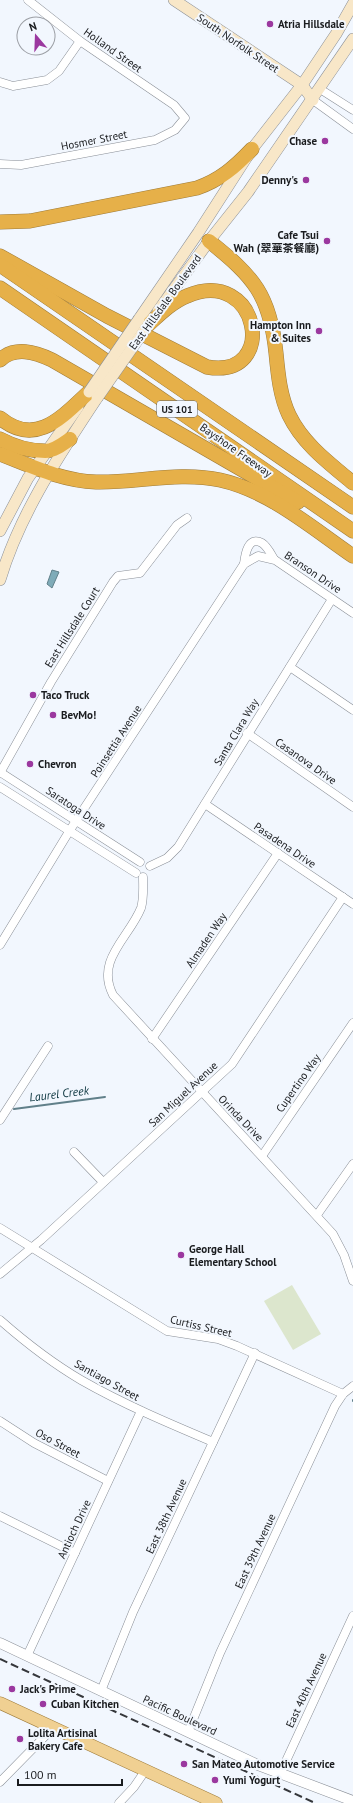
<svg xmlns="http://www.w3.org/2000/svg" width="353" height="1803" viewBox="0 0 353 1803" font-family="'PT Sans','Noto Sans SC',sans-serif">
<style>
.green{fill:#dce6cd}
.water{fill:#7fabb8;stroke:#61808a}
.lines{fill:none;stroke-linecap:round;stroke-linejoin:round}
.stream{stroke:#61808a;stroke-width:2}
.minor-casing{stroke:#8a8f97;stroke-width:9}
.tertiary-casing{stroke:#8a8f97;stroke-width:11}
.secondary-casing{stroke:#8a8f97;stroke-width:12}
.primary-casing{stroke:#9f7c3a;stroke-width:13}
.motorway-casing{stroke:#9f7c3a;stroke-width:15}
.minor{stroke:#fff;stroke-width:8}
.tertiary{stroke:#fff;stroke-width:10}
.secondary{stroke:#f8e7c8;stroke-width:11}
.primary{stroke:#f0d092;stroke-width:12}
.motorway{stroke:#e6b049;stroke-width:14}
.rail{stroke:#35373b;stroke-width:2;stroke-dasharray:8 4;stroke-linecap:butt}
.secondary-bridge-casing{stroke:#8a8f97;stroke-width:12;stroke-linecap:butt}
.secondary-bridge{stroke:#f8e7c8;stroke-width:11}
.poi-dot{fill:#9b389f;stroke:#f2f7fe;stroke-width:1.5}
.labels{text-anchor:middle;stroke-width:4;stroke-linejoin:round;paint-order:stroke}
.shield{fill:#f2f7fe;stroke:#5b5e62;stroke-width:1}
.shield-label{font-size:10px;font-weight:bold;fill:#1a1c1f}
.poi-label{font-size:11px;font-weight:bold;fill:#1a1c1f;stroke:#f2f7fe;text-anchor:start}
.street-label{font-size:11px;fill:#1a1c1f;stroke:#f2f7fe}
.water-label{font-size:12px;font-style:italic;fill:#0a343e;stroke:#f2f7fe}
</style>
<rect width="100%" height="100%" fill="#f2f7fe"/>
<!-- green -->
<polygon class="green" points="292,1285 321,1334 293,1350 264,1301"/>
<!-- water -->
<polygon class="water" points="52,570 59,572 52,588 47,584"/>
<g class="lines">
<!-- stream -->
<g class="stream">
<polyline points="14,1109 105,1097"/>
<polyline points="353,1400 353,1401"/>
</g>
<defs>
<g id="minor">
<polyline points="0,82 13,86 47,80 59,71 80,41"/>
<polyline points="320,89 353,110"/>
<polyline points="313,100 353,129"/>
<polyline points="0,164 21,165 155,140 175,130 185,118 174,105 80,41 28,0"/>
<path d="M 244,564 C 245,555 248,535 262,543 C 267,546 271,554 274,559"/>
<polyline points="290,667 353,710"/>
<polyline points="247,733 353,807"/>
<polyline points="0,772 140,862"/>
<polyline points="0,773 51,682 113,582 118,576 140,573 177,525 187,518"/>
<polyline points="0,787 136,873"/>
<polyline points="205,804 353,904"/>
<polyline points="150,866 167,858 178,847 332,599"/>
<path d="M 143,877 C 143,887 144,898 141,908 C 129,938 95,960 113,995 L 333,1234 L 344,1255 L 353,1281"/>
<polyline points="0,945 70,830 244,564 258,556 275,560 353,613"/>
<polyline points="152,1039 278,853"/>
<polyline points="0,1120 48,1046"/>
<polyline points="74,1152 103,1182"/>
<polyline points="262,1156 353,1023"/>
<polyline points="317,1215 353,1164"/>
<polyline points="0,1228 167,1331 218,1339 237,1346 343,1394"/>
<polyline points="0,1274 41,1240 232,1064 343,897"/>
<path d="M 0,1320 C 25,1342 52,1363 81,1380 C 123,1404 168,1423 213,1442"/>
<polyline points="0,1421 34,1443 108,1481"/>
<polyline points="0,1516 75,1553"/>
<polyline points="27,1656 141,1411"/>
<polyline points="101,1691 133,1612 255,1353"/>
<polyline points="188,1732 220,1653 335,1406 343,1394 353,1386"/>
<polyline points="280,1774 353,1616"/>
<polyline points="0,1782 53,1728"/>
<polyline points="119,1803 134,1787 145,1771"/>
</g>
<polyline id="tertiary" points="0,1643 258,1765 353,1801"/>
<g id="secondary">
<polyline points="174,0 302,85 313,100"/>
<polyline points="158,311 209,241 248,192 353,39"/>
<polyline points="139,319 198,233 252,149 302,85 336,34 353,4"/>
<polyline points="0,531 28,478 78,407"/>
<path d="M 0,580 C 20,513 59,456 97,398"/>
</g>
<polyline id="primary" points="0,1703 216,1803"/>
<g id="motorway">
<path d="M 0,222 L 30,221 L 197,188 C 220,180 235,167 252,149"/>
<path d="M 209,241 C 254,277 270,295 276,353 C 278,374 280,396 289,415 C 303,444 329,463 353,483"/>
<path d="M 0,256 L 107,316 L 207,367 C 280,380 259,265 187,296 C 172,302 160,314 148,325"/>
<polyline points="0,265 353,507"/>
<polyline points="0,288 353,531"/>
<path d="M 0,360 C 15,346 35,352 52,360 L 298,502"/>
<path d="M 0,418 C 36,448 63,416 89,392"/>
<path d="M 0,439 C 13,446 30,451 45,451 C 54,451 63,444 70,439"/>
<path d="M 0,454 C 31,466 62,481 96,482 C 137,483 179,471 220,480 C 270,491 312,528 353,556"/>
</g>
</defs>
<!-- minor casing -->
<use href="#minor" class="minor-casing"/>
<!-- tertiary casing -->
<use href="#tertiary" class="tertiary-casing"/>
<!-- secondary casing -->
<use href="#secondary" class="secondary-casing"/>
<!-- primary casing -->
<use href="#primary" class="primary-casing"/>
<!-- motorway casing -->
<use href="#motorway" class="motorway-casing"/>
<!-- minor -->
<use href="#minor" class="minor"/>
<!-- tertiary -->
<use href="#tertiary" class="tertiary"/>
<!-- secondary -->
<use href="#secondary" class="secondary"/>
<!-- primary -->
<use href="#primary" class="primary"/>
<!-- motorway -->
<use href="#motorway" class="motorway"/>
<!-- rail -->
<polyline class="rail" points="0,1659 315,1803"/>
<defs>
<g id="secondary-bridge">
<polyline points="89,392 139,319"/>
<polyline points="97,398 148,325"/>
</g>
</defs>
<!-- secondary-bridge casing -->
<use href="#secondary-bridge" class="secondary-bridge-casing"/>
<!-- secondary-bridge -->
<use href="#secondary-bridge" class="secondary-bridge"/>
</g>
<!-- markers -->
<g class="poi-dot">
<circle cx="270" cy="24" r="4"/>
<circle cx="325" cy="141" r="4"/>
<circle cx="306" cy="180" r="4"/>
<circle cx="327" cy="241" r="4"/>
<circle cx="319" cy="331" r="4"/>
<circle cx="33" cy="695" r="4"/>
<circle cx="53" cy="715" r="4"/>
<circle cx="30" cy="764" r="4"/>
<circle cx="181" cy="1255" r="4"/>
<circle cx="12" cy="1689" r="4"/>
<circle cx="43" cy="1704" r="4"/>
<circle cx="20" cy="1739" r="4"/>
<circle cx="184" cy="1764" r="4"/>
<circle cx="215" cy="1780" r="4"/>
</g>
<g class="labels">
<!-- shield labels -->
<rect class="shield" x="157" y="401" width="40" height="16" rx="3"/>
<g class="shield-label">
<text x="177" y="413">US 101</text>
</g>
<!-- poi labels -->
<g class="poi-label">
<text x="278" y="28">Atria Hillsdale</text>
<text x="317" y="145" text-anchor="end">Chase</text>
<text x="298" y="184" text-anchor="end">Denny's</text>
<text x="319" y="239" text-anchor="end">Cafe Tsui<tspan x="319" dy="13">Wah (翠華茶餐廳)</tspan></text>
<text x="311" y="329" text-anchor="end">Hampton Inn<tspan x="311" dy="13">&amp; Suites</tspan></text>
<text x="41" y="699">Taco Truck</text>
<text x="61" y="719">BevMo!</text>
<text x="38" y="768">Chevron</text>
<text x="189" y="1253">George Hall<tspan x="189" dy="13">Elementary School</tspan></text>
<text x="20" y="1693">Jack's Prime</text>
<text x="51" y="1708">Cuban Kitchen</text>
<text x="28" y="1737">Lolita Artisinal<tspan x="28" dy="13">Bakery Cafe</tspan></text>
<text x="192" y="1768">San Mateo Automotive Service</text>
<text x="223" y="1784">Yumi Yogurt</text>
</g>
<!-- street labels -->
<g class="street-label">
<text transform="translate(238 43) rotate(34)" y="4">South Norfolk Street</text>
<text transform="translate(113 50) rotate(35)" y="4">Holland Street</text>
<text transform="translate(94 140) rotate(-11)" y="4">Hosmer Street</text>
<text transform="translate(165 302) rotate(-54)" y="4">East Hillsdale Boulevard</text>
<text transform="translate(236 450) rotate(35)" y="4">Bayshore Freeway</text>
<text transform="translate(313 572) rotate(34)" y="4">Branson Drive</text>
<text transform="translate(72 627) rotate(-58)" y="4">East Hillsdale Court</text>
<text transform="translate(236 732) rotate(-59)" y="4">Santa Clara Way</text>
<text transform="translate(116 741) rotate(-57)" y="4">Poinsettia Avenue</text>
<text transform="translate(306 761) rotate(35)" y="4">Casanova Drive</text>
<text transform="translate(76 808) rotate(33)" y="4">Saratoga Drive</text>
<text transform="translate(285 845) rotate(34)" y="4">Pasadena Drive</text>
<text transform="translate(206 940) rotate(-56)" y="4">Almaden Way</text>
<text transform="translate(298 1083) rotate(-55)" y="4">Cupertino Way</text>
<text transform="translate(183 1094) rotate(-43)" y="4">San Miguel Avenue</text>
<text transform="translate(241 1118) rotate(46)" y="4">Orinda Drive</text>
<text transform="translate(201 1326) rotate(13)" y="4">Curtiss Street</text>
<text transform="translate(107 1380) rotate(29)" y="4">Santiago Street</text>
<text transform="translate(58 1443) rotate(28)" y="4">Oso Street</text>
<text transform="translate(166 1516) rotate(-65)" y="4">East 38th Avenue</text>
<text transform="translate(74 1529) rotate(-65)" y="4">Antioch Drive</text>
<text transform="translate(255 1551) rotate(-65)" y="4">East 39th Avenue</text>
<text transform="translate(306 1690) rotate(-65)" y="4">East 40th Avenue</text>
<text transform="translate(180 1715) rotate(25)" y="4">Pacific Boulevard</text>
</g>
<!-- water labels -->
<g class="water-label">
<text transform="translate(59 1094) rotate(-7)" y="4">Laurel Creek</text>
</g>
</g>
<!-- north arrow -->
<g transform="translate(36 36) rotate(341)"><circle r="19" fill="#f2f7fe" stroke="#9c9fa5"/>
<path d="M0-3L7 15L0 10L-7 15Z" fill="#9b389f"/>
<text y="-6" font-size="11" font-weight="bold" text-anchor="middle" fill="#1a1c1f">N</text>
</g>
<!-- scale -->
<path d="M18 1779v6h104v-6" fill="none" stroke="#1a1c1f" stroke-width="2"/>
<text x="24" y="1779" font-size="12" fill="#1a1c1f" stroke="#f2f7fe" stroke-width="3" paint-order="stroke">100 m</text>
</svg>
